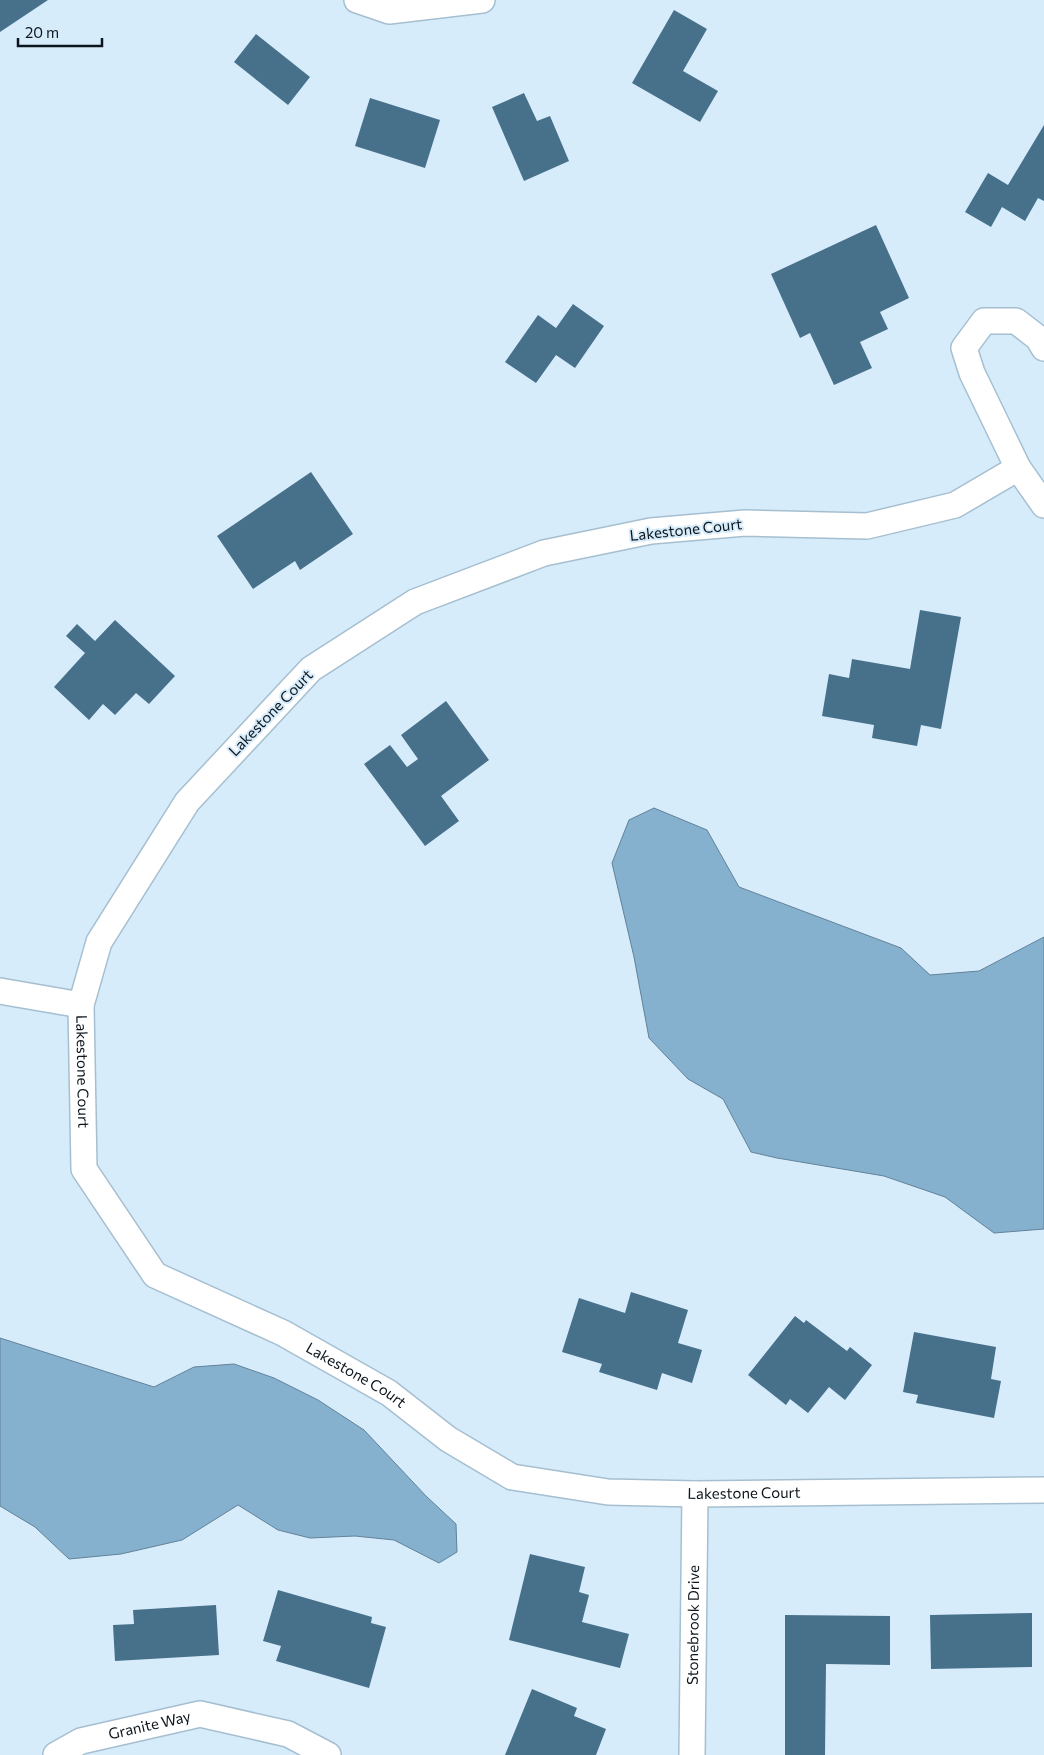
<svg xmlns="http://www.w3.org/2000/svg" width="1044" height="1755" viewBox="0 0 1044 1755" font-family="Commissioner,sans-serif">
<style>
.water{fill:#86b1ce;stroke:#618299}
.building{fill:#47708b}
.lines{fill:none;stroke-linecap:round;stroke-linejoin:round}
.street-casing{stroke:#a5bfd0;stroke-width:28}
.street{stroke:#fff;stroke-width:25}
.labels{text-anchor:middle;stroke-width:4;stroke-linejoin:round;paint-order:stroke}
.street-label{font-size:15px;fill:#0c151c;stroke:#d7ecfb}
</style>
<rect width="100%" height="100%" fill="#d7ecfb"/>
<!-- water -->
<g class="water">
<polygon points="654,808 707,830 739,887 901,948 930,975 979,971 1044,937 1044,1229 994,1233 945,1197 884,1176 777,1158 751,1152 723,1099 688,1079 649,1038 634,957 612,863 629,820"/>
<polygon points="0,1338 154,1387 194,1367 234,1364 274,1378 318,1400 364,1430 426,1496 456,1524 457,1552 439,1563 394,1540 355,1536 310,1538 278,1530 238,1505 182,1540 121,1554 69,1559 35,1527 0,1506"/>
</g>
<!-- building -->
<g class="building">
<polygon points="0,0 48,0 0,32"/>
<polygon points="674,10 707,29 683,71 718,91 700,122 632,83"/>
<polygon points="256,34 310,77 288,105 234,62"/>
<polygon points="524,93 537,121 550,116 569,161 524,181 492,107"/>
<polygon points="370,98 440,120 425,168 355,146"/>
<polygon points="1044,125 1044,201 1038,198 1025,221 1002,207 991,227 965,212 988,173 1008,185"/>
<polygon points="876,225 909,298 880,312 888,329 860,342 872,368 834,385 810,333 800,338 771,274"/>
<polygon points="573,304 604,326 575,368 556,355 536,383 505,362 538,315 556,328"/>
<polygon points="311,472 353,534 300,570 295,561 253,589 217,536"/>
<polygon points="920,610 961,617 941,729 921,725 917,746 872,738 874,725 822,716 829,674 849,678 852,659 910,669"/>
<polygon points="115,620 175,676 149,704 136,693 115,715 103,704 89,720 54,687 85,653 66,636 77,624 95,641"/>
<polygon points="446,701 489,760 441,796 459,821 425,846 364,764 390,745 407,767 418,759 401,735"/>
<polygon points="631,1292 688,1310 678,1343 702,1350 692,1383 662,1373 657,1390 599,1372 602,1364 562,1352 579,1298 625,1313"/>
<polygon points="795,1316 804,1323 806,1320 847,1351 850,1347 872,1365 845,1400 829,1387 808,1413 790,1399 786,1405 748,1375"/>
<polygon points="914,1332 996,1347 991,1379 1001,1381 994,1418 916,1403 918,1395 903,1392"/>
<polygon points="530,1554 585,1567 579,1592 589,1595 582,1622 629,1634 620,1668 509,1640"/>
<polygon points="278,1590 372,1617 371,1623 386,1627 369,1688 276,1661 281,1646 263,1641"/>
<polygon points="216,1605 219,1655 115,1661 113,1625 134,1624 133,1610"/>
<polygon points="1032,1613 1032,1667 931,1669 930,1615"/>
<polygon points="785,1615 890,1616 890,1665 826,1664 825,1755 785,1755"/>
<polygon points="532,1689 577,1708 574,1716 606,1729 596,1755 505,1755"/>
</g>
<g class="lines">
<defs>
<g id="street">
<polyline points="357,0 389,11 482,0"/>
<polyline points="1044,348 1038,338 1016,321 984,321 964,348 972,373 1018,468 1044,505"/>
<path id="s1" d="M 1018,468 L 955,505 L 867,526 L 745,523 L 651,531 L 544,553 L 415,602 L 311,669 L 187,802 L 99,942 L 81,1005 L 84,1169 L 155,1275 L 283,1333 L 389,1393 L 448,1439 L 512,1477 L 608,1492 L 695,1494 L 1044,1490"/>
<polyline points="0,991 81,1005"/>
<path id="s2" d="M 56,1755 L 81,1741 L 200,1714 L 288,1734 L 328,1755"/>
<path id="s3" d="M 692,1755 L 695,1494"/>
</g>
</defs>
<!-- street casing -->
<use href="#street" class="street-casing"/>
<!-- street -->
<use href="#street" class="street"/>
</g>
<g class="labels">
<!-- street labels -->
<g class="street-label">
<text transform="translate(686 530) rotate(-6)" y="5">Lakestone Court</text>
<text transform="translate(271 713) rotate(-46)" y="5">Lakestone Court</text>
<text dy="5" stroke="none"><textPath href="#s1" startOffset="1230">Lakestone Court</textPath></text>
<text dy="5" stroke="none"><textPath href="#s1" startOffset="1680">Lakestone Court</textPath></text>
<text dy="5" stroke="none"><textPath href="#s1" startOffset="2100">Lakestone Court</textPath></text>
<text dy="5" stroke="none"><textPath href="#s3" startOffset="130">Stonebrook Drive</textPath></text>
<text dy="5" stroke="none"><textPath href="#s2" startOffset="99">Granite Way</textPath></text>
</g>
</g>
<!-- scale -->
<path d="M18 38v8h84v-8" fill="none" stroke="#0c151c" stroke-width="2.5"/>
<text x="25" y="38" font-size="15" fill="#0c151c" stroke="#d7ecfb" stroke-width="4" paint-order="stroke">20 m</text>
</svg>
